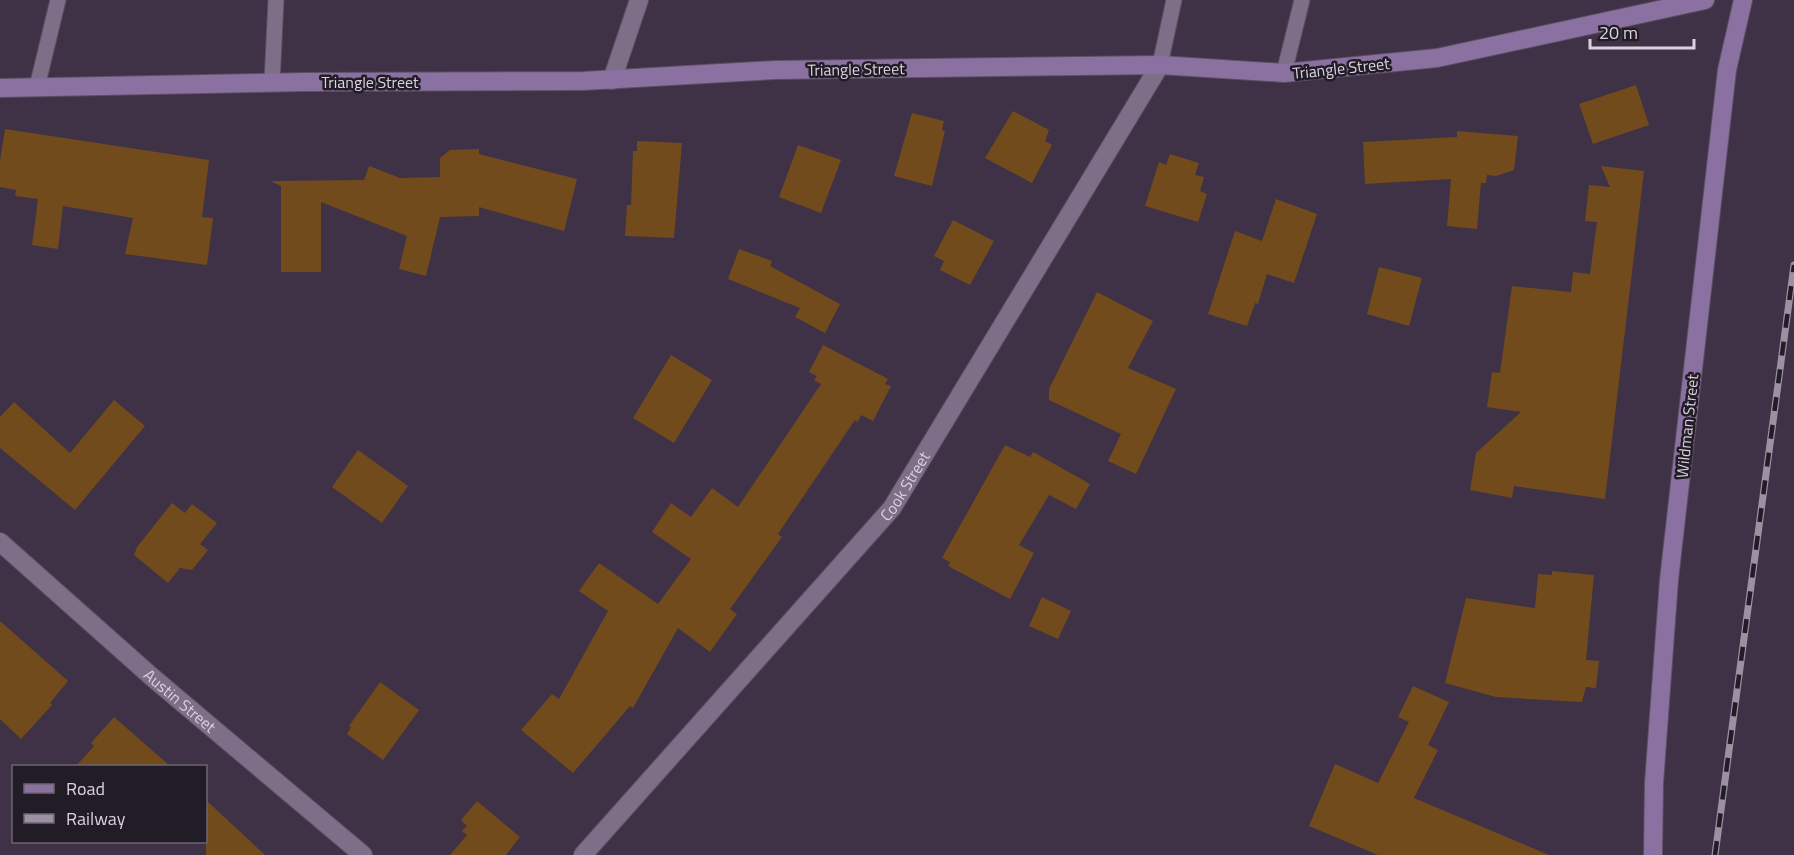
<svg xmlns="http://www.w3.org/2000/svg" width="1794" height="855" viewBox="0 0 1794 855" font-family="'Titillium Web',sans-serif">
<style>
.building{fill:#724b1c}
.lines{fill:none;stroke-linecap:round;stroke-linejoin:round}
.lane-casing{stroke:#5c5062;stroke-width:17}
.street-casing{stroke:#5c5062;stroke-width:20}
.secondary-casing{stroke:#5c5062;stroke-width:20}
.lane{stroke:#7e6e87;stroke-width:15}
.street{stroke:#7e6e87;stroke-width:18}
.secondary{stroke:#8b71a2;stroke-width:18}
.rail-casing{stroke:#9c91a2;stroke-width:7}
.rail{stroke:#221c26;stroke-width:4.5;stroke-dasharray:14;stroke-linecap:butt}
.labels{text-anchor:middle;stroke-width:5;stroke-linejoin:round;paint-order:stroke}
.street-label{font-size:16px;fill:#dbd2e0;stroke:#221c26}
</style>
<rect width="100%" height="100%" fill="#3f3146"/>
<!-- building -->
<g class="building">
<polygon points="1636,85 1649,125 1593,144 1579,104"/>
<polygon points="1013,111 1049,130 1045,141 1052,145 1032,183 985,158"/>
<polygon points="912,113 944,121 942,130 945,131 932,186 894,176"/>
<polygon points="5,129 209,160 202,217 213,218 207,265 125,254 133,218 63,206 58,249 32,245 38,199 15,196 16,190 0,187 0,161"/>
<polygon points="1457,131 1518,136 1514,170 1496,176 1487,175 1486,183 1481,183 1477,229 1447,226 1451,179 1365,184 1363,142 1457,137"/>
<polygon points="637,141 682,143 674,238 625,236 627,205 631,205 633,151 637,151"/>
<polygon points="798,145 841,160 821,213 779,197"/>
<polygon points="479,149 479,154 577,179 564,231 479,207 479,216 440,217 426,276 399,269 407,236 321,202 321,272 281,272 281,186 270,181 364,180 369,166 400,178 440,177 440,158 450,150"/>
<polygon points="1170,154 1199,163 1195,175 1204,177 1200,191 1207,194 1198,222 1145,206 1159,162 1166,165"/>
<polygon points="1601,166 1644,171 1605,499 1514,486 1512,498 1470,490 1476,453 1521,412 1487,407 1492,372 1500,373 1512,286 1571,292 1573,272 1590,274 1597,222 1585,221 1589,185 1610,187"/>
<polygon points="1276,199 1317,214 1294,283 1267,274 1258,304 1255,303 1247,326 1208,314 1235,231 1262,241"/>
<polygon points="953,220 994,241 970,285 940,270 944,261 934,256"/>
<polygon points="739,249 772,261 770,266 840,304 825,333 795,317 800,308 728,279"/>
<polygon points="1379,267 1422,278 1409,326 1367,314"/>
<polygon points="1097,292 1153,321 1128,368 1176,389 1136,474 1108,461 1121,434 1049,400 1049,389"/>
<polygon points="823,345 888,379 885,384 891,386 873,421 861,415 858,422 855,420 778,534 782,537 774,548 730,609 737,614 710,652 678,628 633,708 630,706 573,773 521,730 552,694 559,699 608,611 579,591 599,563 658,604 691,559 652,532 671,503 691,517 712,488 738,507 821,384 814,380 817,376 809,372"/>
<polygon points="671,355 712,380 674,443 633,418"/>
<polygon points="114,400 145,426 75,510 0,448 0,417 14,402 70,453"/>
<polygon points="1005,445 1030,457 1033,452 1090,484 1076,509 1049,495 1019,545 1034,553 1010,599 948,566 950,562 942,558"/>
<polygon points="358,450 408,486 382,523 332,487"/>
<polygon points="172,503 185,513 192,504 217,523 200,544 208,550 192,570 180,568 168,583 134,555 137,547"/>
<polygon points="1552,571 1594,575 1586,660 1599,661 1596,688 1586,687 1582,702 1496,697 1445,683 1466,598 1535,608 1538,574 1552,575"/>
<polygon points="1042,597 1071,611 1058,639 1029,626"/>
<polygon points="0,621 68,681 50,703 52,705 21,739 0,719"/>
<polygon points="380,682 419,710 383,760 347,734 351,727 349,726"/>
<polygon points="1413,686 1449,702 1428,745 1438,750 1414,798 1549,855 1378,855 1309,826 1335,764 1378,783 1409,722 1398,717"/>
<polygon points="114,717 170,766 76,766 94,746 91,743"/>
<polygon points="206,800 265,855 206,855"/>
<polygon points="477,801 520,837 506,855 450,855 467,835 462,831 467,826 461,820"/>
</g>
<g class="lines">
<defs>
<g id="lane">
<polyline points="1160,65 1174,0"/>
<polyline points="1284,73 1302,0"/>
<polyline points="272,82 276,0"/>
<polyline points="37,87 58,0"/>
</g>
<g id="street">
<polyline points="612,80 639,0"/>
<path id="s1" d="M 0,542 L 152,677 L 363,855"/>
<path id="s2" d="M 583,855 L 892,508 L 1160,65"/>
</g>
<g id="secondary">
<polyline points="0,88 305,82 583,81 775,70 1160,65 1284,73 1437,58 1705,0"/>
<polyline points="1653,855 1654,783 1669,580 1727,70 1743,0"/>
</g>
</defs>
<!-- lane casing -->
<use href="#lane" class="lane-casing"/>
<!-- street casing -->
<use href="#street" class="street-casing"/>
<!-- secondary casing -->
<use href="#secondary" class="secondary-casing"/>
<!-- lane -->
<use href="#lane" class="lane"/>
<!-- street -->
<use href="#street" class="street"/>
<!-- secondary -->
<use href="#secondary" class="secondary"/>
<defs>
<polyline id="rail" points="1715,855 1794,265"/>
</defs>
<!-- rail casing -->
<use href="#rail" class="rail-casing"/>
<!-- rail -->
<use href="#rail" class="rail"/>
</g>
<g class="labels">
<!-- street labels -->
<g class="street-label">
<text transform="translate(1341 68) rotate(-6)" y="6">Triangle Street</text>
<text transform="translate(856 69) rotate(-1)" y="6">Triangle Street</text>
<text x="370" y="88">Triangle Street</text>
<text transform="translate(1687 426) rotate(-84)" y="6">Wildman Street</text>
<text dy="6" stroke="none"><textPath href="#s2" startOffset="490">Cook Street</textPath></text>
<text dy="6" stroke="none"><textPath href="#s1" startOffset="240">Austin Street</textPath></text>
</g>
</g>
<!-- legend -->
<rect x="12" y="765" width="195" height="78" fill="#221c26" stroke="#6c6570" stroke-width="1.5"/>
<rect x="24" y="784" width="30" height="9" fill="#8b71a2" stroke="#6c6570" stroke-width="1.5"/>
<text x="66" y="795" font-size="18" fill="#dbd2e0">Road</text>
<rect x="24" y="814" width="30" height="9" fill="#9c91a2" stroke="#6c6570" stroke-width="1.5"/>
<text x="66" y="825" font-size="18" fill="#dbd2e0">Railway</text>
<!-- scale -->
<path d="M1590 39v9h104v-9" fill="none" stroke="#dbd2e0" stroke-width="3"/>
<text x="1599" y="39" font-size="18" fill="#dbd2e0" stroke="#221c26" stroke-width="4.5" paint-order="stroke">20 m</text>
</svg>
